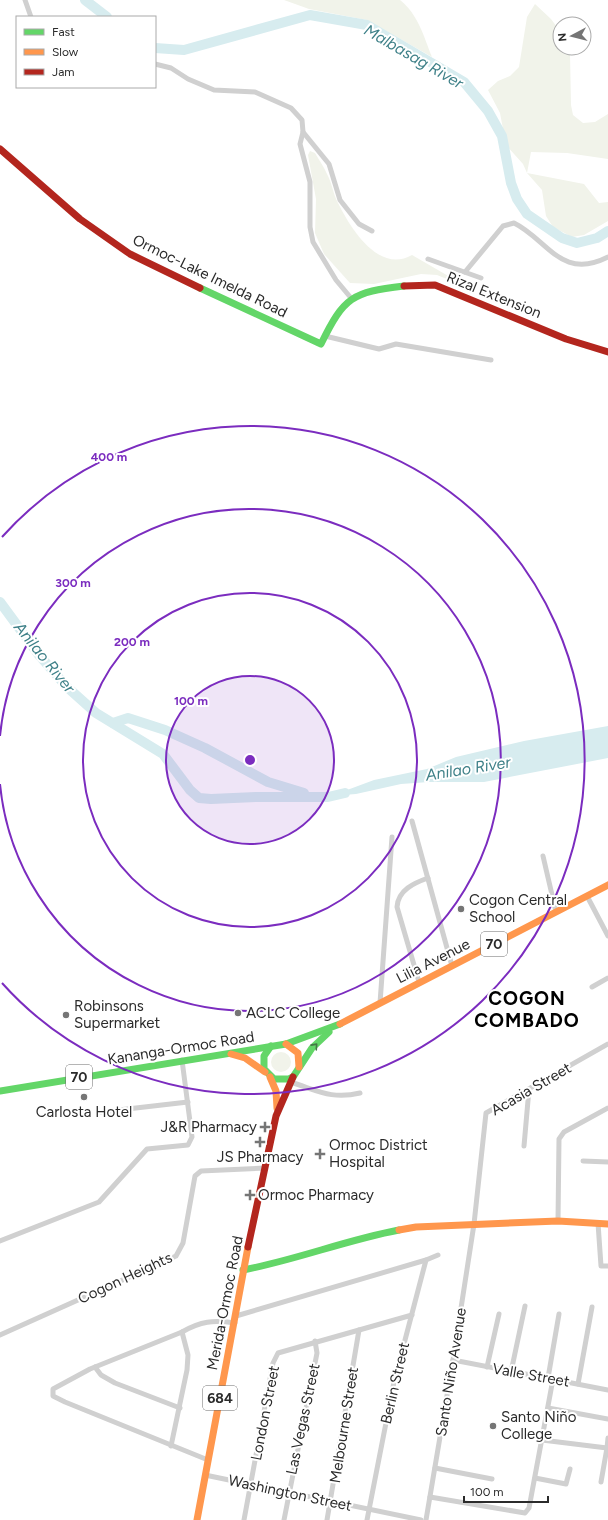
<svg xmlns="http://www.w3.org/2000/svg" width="608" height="1520" viewBox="0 0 608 1520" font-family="Figtree,sans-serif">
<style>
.green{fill:#f1f3ea}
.water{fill:#d7ecef}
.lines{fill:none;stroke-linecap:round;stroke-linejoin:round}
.river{stroke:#d7ecef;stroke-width:10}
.street{stroke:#d0d0d0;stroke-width:5}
.fast{stroke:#63d668;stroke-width:7}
.slow{stroke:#ff974d;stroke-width:7}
.jam{stroke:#b3261e;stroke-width:7}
.oneway{stroke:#447846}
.ring{fill:none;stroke:#7b2cbf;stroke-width:2}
.poi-dot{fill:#757575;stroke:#fff;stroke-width:1.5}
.labels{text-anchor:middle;stroke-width:4;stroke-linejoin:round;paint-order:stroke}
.shield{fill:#fff;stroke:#6b6b6b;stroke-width:1}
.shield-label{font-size:14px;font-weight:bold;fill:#2b2b2b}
.street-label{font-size:15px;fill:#2b2b2b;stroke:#fff}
.poi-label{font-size:15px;fill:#2b2b2b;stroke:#fff;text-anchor:start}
.water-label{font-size:16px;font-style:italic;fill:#3e8088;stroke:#fff}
.district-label{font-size:19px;font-weight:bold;letter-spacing:1px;fill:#000;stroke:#fff}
.centre{fill:#7b2cbf;stroke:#fff;stroke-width:2}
.ring-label{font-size:12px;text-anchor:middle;font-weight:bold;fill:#7b2cbf;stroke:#fff;stroke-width:4;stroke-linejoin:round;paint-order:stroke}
</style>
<rect width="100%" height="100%" fill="#fff"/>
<!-- green -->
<g class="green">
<path d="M 284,0 L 400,0 C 418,14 424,37 432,57 L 367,20 L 309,9 Z"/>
<polygon points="535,4 551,19 560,31 560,48 568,48 570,53 571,105 573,115 583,123 595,122 608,114 608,159 567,153 531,152 527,173 584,184 599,203 608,202 608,221 584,235 572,237 553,227 546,216 542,190 527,173 523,164 506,145 500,113 488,90 498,81 510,76 519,67 527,17"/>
<path d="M 310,151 L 315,153 C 319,160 324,167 327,174 C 332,183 333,194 338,203 C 351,229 379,274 412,255 L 469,288 L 437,275 L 421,274 L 374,284 L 350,283 L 324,254 L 315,233 L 316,199 L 308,155 Z"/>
<circle cx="281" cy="1062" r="10"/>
</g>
<!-- water -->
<polygon class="water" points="608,726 608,758 484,782 429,782 401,784 356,794 331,796 374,780 427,769 456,757 524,741"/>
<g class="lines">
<!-- river -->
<g class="river">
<polyline points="85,0 107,17"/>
<polyline points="155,48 184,50 310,15 367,25 464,82 488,111 502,136 511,183 517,199 527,214 562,238 577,243 597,238 608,231"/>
<polyline points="0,602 39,655 67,687 96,713 163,754 190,790 199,798 211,799 256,797 328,797 345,793"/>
<polyline points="113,723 128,718 165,730 205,748 268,782 304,793"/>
</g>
<!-- street -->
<g class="street">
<polyline points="25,0 31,17"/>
<polyline points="155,64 171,68 188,79 214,90 255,92 291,108 302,120 303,132 300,144 310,182 310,227 313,242 336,280 351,298"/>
<polyline points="303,132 329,164 340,200 359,224 372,231"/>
<polyline points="428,259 481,278"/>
<path d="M 465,272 L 503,226 L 514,223 C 547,239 561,281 608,257"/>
<polyline points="325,336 379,349 396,344 491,360"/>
<polyline points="412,821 452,966"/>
<polyline points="543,856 556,912"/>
<polyline points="587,896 608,936"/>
<path d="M 419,982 L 397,907 C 398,890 414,883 428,878"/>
<polyline points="592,987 608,978"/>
<polyline points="380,1003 392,837"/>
<path d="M 290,1082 C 317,1090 331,1100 360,1093"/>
<polyline points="101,1112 188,1102"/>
<polyline points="524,1146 529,1089"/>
<polyline points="583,1161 608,1162"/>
<polyline points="558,1221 559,1139 564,1132 608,1108"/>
<polyline points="598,1223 601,1266 608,1266"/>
<polyline points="0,1241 99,1202 147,1149 188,1145 192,1137 182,1060"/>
<polyline points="236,1316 426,1260"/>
<polyline points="0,1335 176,1256 183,1243 195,1176 201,1171 265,1168"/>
<polyline points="453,1360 608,1390"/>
<polyline points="95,1367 101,1375 115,1383 180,1408"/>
<polyline points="487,1367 499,1314"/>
<polyline points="511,1372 525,1306"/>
<polyline points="548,1378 559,1314"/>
<polyline points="578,1384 592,1307"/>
<polyline points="548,1408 608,1419"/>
<polyline points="542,1440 607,1448 608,1438"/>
<polyline points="171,1446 187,1370 188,1355 182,1332"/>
<path d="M 208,1460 L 65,1402 L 53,1396 L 53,1389 L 90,1369 L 182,1332 C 201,1321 213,1320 235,1323"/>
<polyline points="435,1468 492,1479"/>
<polyline points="205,1475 421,1520"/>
<polyline points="535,1478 566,1484 570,1469"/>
<polyline points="601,1482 607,1448"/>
<polyline points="430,1497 525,1513 529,1508 553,1379"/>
<polyline points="244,1520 273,1363 278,1353 412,1315"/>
<polyline points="284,1520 317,1353 315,1341"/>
<polyline points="327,1520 359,1330"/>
<polyline points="367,1520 394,1382 426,1260 438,1255"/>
<polyline points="426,1520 453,1360 474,1224 486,1113 608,1044"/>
</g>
<!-- fast -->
<g class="fast">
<path d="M 200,288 L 321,344 C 344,297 352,292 404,286"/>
<polyline points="271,1046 264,1056 264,1069 274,1079 289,1079 293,1077 312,1048 329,1032"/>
<polyline points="0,1091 286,1044 340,1024"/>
<path d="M 243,1270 C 296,1260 346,1240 399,1230"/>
</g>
<!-- slow -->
<g class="slow">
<polyline points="340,1024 608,885"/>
<polyline points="286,1044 298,1053 299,1067"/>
<polyline points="231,1054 245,1058 265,1072"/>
<polyline points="270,1077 276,1091 277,1108"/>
<polyline points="399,1230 416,1227 558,1221 608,1224"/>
<polyline points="197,1520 248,1247"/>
</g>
<!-- jam -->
<g class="jam">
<polyline points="0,149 80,219 130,254 200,288"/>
<polyline points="404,286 435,285 566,339 608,352"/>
<polyline points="248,1247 276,1116 293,1077"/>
</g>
</g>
<!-- one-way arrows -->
<defs><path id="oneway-chevron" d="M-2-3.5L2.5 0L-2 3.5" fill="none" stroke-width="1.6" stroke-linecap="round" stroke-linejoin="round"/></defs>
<use class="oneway" href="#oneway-chevron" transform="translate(315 1046) rotate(-48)"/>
<!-- distance rings -->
<circle cx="250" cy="760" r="84" fill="#7b2cbf" fill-opacity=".12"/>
<g class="ring">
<circle cx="250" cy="760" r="84"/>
<circle cx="250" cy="760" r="167"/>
<path d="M0 736A251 251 0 1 1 0 784"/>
<path d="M2 537A334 334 0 1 1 2 983"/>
</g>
<!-- markers -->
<g class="poi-dot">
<circle cx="461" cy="909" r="4"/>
<circle cx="238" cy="1013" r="4"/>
<circle cx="66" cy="1015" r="4"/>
<circle cx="84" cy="1097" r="4"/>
<path d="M263 1121h4v4h4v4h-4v4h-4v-4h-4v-4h4z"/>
<path d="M258 1136h4v4h4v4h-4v4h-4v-4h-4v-4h4z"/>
<path d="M318 1148h4v4h4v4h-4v4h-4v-4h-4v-4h4z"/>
<path d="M248 1189h4v4h4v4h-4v4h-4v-4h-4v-4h4z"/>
<circle cx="493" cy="1426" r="4"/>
</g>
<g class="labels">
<!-- shield labels -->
<g class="shield">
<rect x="481" y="932" width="26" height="24" rx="3"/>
<rect x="66" y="1065" width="26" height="24" rx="3"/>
<rect x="203" y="1386" width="34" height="24" rx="3"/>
</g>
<g class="shield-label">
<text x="494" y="949">70</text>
<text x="79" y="1082">70</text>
<text x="220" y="1403">684</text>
</g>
<!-- street labels -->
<g class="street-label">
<text transform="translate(210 276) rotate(26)" y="5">Ormoc-Lake Imelda Road</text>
<text transform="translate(494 295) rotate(22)" y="5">Rizal Extension</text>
<text transform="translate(433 961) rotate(-27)" y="5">Lilia Avenue</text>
<text transform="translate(181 1048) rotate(-9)" y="5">Kananga-Ormoc Road</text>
<text transform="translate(531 1089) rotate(-30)" y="5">Acasia Street</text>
<text transform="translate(125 1278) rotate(-25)" y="5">Cogon Heights</text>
<text transform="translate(225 1303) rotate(-79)" y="5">Merida-Ormoc Road</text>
<text transform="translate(451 1372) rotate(-81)" y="5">Santo Niño Avenue</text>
<text transform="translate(531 1375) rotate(10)" y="5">Valle Street</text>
<text transform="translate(395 1383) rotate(-77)" y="5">Berlin Street</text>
<text transform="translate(265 1413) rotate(-79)" y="5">London Street</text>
<text transform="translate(303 1419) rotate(-78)" y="5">Las Vegas Street</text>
<text transform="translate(344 1425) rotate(-81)" y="5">Melbourne Street</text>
<text transform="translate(290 1493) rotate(12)" y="5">Washington Street</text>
</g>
<!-- poi labels -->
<g class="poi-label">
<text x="469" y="905">Cogon Central<tspan x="469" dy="17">School</tspan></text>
<text x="74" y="1011">Robinsons<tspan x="74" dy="17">Supermarket</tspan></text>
<text x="246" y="1018">ACLC College</text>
<text x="84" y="1117" text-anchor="middle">Carlosta Hotel</text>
<text x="257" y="1132" text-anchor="end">J&amp;R Pharmacy</text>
<text x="329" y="1150">Ormoc District<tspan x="329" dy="17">Hospital</tspan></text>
<text x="260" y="1162" text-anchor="middle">JS Pharmacy</text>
<text x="258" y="1200">Ormoc Pharmacy</text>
<text x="501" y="1422">Santo Niño<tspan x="501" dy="17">College</tspan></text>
</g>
<!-- water labels -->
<g class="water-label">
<text transform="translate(414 56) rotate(30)" y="6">Malbasag River</text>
<text transform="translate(45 657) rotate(51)" y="6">Anilao River</text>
<text transform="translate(468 768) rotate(-9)" y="6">Anilao River</text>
</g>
<!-- district labels -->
<g class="district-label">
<text x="527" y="1005">COGON<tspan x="527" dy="22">COMBADO</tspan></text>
</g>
</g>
<circle cx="250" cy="760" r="6" class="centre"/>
<g class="ring-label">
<text x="109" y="461">400 m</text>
<text x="73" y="587">300 m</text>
<text x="132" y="646">200 m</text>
<text x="191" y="705">100 m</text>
</g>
<!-- legend -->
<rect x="16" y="16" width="140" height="72" fill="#ffffff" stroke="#aaaaaa"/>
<rect x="24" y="29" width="20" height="6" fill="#63d668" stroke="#aaaaaa"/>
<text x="52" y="36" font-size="12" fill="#2b2b2b">Fast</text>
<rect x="24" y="49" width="20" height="6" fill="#ff974d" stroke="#aaaaaa"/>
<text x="52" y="56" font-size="12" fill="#2b2b2b">Slow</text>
<rect x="24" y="69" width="20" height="6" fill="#b3261e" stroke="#aaaaaa"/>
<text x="52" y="76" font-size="12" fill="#2b2b2b">Jam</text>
<!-- north arrow -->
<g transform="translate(572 36) rotate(263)"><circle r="19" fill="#ffffff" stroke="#aaaaaa"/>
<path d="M0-3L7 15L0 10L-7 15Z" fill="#757575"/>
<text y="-6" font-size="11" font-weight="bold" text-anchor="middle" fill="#2b2b2b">N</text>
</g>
<!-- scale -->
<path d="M464 1496v6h84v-6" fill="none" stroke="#2b2b2b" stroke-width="2"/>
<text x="470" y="1496" font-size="12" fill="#2b2b2b" stroke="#ffffff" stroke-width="3" paint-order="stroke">100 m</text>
</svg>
